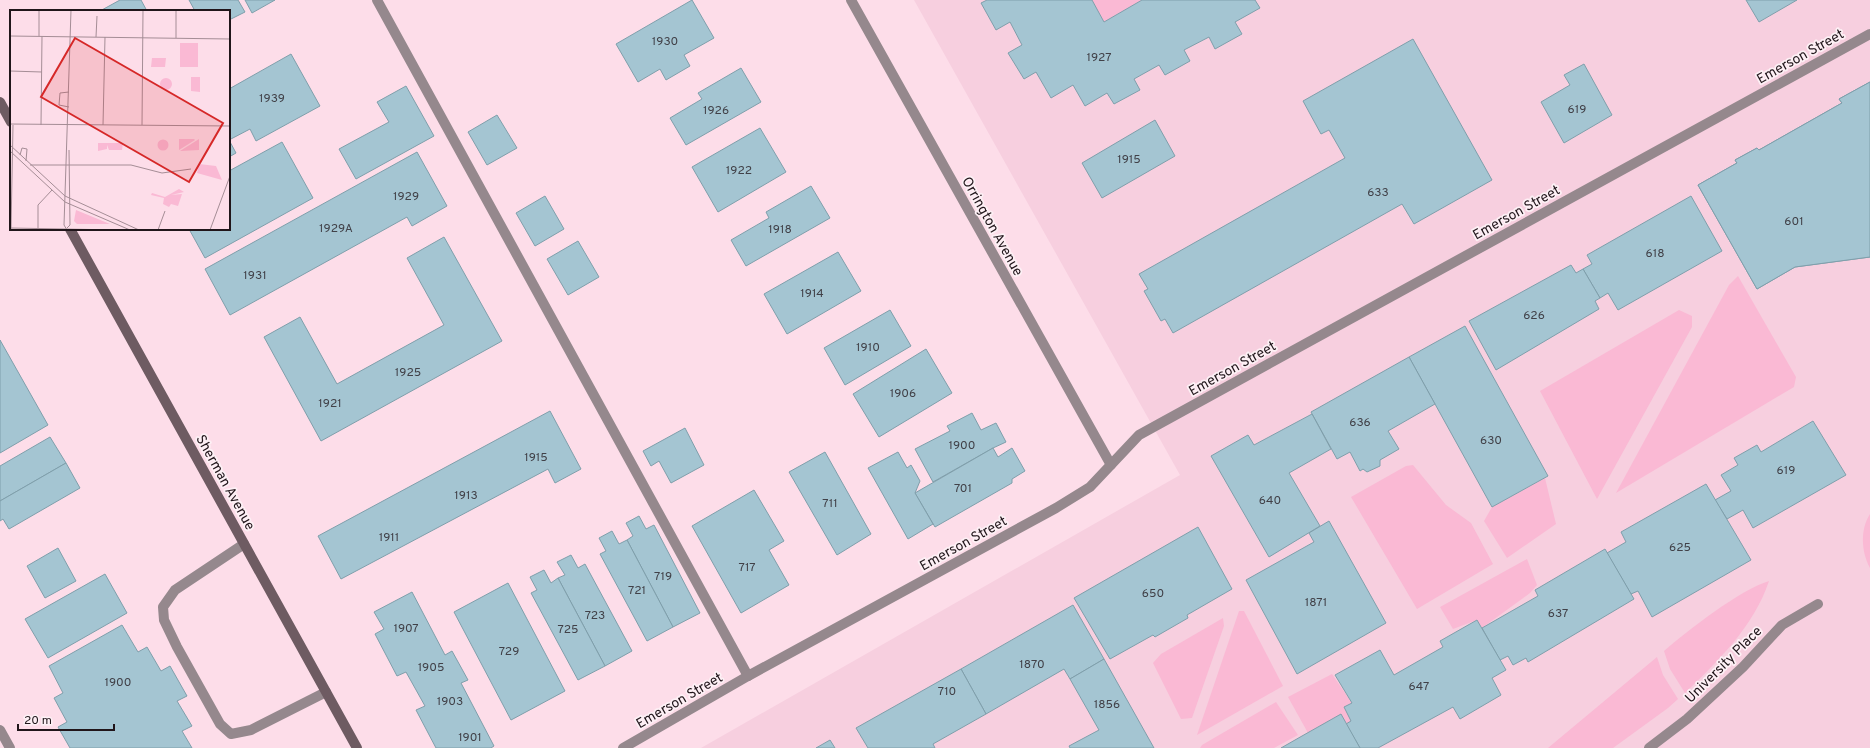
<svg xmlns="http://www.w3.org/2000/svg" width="1870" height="748" viewBox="0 0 1870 748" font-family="Overpass,sans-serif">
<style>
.built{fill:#f7cfdf}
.green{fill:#fab9d4}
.building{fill:#a4c5d2;stroke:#7f9fab}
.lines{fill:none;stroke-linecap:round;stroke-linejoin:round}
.lane{stroke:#95888d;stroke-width:10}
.street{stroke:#95888d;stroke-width:10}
.secondary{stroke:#6e5b62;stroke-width:10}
.labels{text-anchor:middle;stroke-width:3.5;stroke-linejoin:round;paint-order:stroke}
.number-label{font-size:12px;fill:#414148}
.street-label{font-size:14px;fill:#20151a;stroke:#fdf0f5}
.inset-road{fill:none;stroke:#a58d96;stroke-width:1}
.view{fill:#d62828;fill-opacity:0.15;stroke:#d62828;stroke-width:2}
.inset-edge{fill:none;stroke:#20151a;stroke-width:2}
</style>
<rect width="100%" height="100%" fill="#fddde9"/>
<!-- built -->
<polygon class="built" points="914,0 1870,0 1870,748 701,748 1180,475"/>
<!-- green -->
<g class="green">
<polygon points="1092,0 1142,0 1104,22"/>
<polygon points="1738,276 1796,377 1794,387 1616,493 1729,285"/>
<polygon points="1679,310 1692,316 1692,327 1597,499 1540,391"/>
<polygon points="1413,465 1446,505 1471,523 1493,564 1417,609 1351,497 1406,466"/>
<polygon points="1545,478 1556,524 1507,558 1484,521 1492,507"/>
<path d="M 1870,514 L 1870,568 C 1861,552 1860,529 1870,514 Z"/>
<polygon points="1527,559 1537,585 1530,593 1482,628 1477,620 1453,629 1440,607"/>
<path d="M 1769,581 C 1754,626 1718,661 1685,693 L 1670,669 L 1664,651 C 1687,631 1741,589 1769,581 Z"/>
<polygon points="1239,611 1244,611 1283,686 1197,735"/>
<polygon points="1223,618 1224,626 1192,718 1181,719 1153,663 1161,654"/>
<polygon points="1657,657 1663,675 1678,699 1668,708 1613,748 1548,748"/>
<polygon points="1332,674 1352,703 1351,721 1346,724 1308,733 1288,697"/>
<polygon points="1276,702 1298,735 1274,748 1200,748 1202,745"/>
</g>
<!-- building -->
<g class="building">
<polygon points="120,0 141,0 147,11 100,11"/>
<polygon points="189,0 238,0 245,12 229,20 229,11 195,11"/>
<polygon points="245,0 275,0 252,13"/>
<polygon points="692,0 714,38 684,55 690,66 666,80 660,69 638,82 616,44"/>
<polygon points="987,0 1092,0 1104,22 1142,0 1255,0 1260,8 1235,22 1242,34 1215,49 1209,37 1184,50 1190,61 1165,75 1159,65 1134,79 1140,90 1114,104 1107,93 1085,106 1073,85 1051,98 1036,72 1024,79 1008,53 1022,45 1010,22 996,30 981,3"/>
<polygon points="1746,0 1797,0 1759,22"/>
<polygon points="1413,39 1492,180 1414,224 1402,204 1173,333 1165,319 1161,321 1144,291 1148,289 1139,274 1345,158 1329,130 1321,134 1303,101"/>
<polygon points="291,54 320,106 256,141 250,129 229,140 236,153 229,157 229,89"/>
<polygon points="1584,64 1612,115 1564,143 1541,102 1570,85 1564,75"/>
<polygon points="741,68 761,102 686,145 670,118 702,99 698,93"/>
<polygon points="1870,82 1870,257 1795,267 1757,289 1698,185 1737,163 1735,160 1757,148 1759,150 1842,103 1839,99"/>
<polygon points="1870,82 1870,257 1795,267 1757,289 1698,185 1737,163 1735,160 1757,148 1759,150 1842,103 1839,99"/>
<polygon points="406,86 434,136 356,179 339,149 389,122 377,102"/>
<polygon points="497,115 517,148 487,165 468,132"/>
<polygon points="1155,120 1175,156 1102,198 1082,163"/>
<polygon points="760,128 786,172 718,212 692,167"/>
<polygon points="282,142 313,198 205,258 189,229 229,229 229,171"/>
<polygon points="417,152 447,206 412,226 407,217 230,315 205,269"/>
<polygon points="811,186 830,218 746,266 731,240 769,218 766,212"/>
<polygon points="545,196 564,229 535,246 516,213"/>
<polygon points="1691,196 1722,251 1618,310 1608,293 1600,298 1583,269 1592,264 1587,255"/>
<polygon points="444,237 502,341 321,441 264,337 300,317 337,384 444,325 407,258"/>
<polygon points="578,241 599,277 568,295 547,259"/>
<polygon points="838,252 861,291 787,334 764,294"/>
<polygon points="1571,265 1576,273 1583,269 1600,298 1595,301 1599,309 1496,370 1469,321"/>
<polygon points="890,310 911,346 845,385 824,348"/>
<polygon points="1465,326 1548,476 1492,507 1409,357"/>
<polygon points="0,340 48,425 0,453"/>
<polygon points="926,349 952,393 879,437 853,394"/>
<polygon points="1409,357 1435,404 1388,431 1399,449 1380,460 1380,466 1367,472 1363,469 1360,471 1350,452 1337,459 1311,412"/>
<polygon points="550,411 581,469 555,483 548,469 341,579 318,536"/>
<polygon points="972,413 981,430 996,423 1006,442 993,448 933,482 915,449 950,431 947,426"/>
<polygon points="1312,414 1331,449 1289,473 1320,526 1269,557 1211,456 1248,435 1254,445"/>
<polygon points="1813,421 1846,475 1753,528 1743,510 1727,519 1715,500 1731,491 1721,475 1738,465 1734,458 1757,445 1761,452"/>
<polygon points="685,428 704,465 671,483 659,461 651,466 643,451"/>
<polygon points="50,437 66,463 0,501 0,466"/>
<polygon points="993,448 998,457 1012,448 1025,471 1012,479 1012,483 935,527 915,493"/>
<polygon points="825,452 871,534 837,555 789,472"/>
<polygon points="898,452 907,468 911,465 920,481 915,493 933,524 908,539 868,468"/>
<polygon points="66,463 80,488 9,529 3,519 0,521 0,501"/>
<polygon points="1706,484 1751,560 1652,617 1638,591 1631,594 1607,553 1626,542 1621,532"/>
<polygon points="754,490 784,541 769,550 789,585 741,613 692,526"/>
<polygon points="639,516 646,529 654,525 700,613 673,627 627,540 633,536 626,523"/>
<polygon points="1329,521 1386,623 1297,674 1246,580 1314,542 1309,533"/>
<polygon points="1198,527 1232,589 1187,615 1188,618 1155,637 1153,635 1110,659 1074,598"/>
<polygon points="612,531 619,544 627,540 673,627 647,641 600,554 606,551 599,538"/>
<polygon points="58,548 76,581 45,598 27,566"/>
<polygon points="1605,549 1634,599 1528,662 1526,658 1513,665 1508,656 1500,660 1482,628 1538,596 1535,590"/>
<polygon points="571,555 578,568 585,564 632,651 605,666 558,578 565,575 557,562"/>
<polygon points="544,570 551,583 558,578 605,666 578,680 531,593 537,590 530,577"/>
<polygon points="105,574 127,613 48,658 25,619"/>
<polygon points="508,583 565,691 511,720 454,612"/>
<polygon points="412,592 445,655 452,651 468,680 461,683 494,746 491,748 436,748 416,710 425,706 406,672 397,676 375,634 384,629 374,612"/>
<polygon points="1073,605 1104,659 1070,679 1064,669 986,714 961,669"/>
<polygon points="1477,620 1506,670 1492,678 1501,695 1460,719 1453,707 1378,748 1360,748 1346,724 1351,721 1344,707 1352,703 1335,675 1380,650 1394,675 1443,647 1440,641"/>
<polygon points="122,625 138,652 147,647 161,671 170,666 187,696 177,701 192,726 182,731 192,748 70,748 58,727 67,722 54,698 63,693 49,666"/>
<polygon points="1104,659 1154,748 1070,748 1069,746 1099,730 1070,679"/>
<polygon points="961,669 986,714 933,744 935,748 868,748 856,728"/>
<polygon points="1341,714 1360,748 1281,748 1302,736"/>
<polygon points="830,740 835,748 816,748"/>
</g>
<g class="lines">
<!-- lane -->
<g class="lane">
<polyline points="377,0 748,676"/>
<polyline points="244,544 175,590 163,607 164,620 177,647 220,724 231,734 251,730 326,692"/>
<polyline points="0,730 10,748"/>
</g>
<!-- street -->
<g class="street">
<polyline points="851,0 1111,465"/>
<polyline points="623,748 748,676 1056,508 1090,487 1139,435 1159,424 1870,34"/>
<polyline points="1649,748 1687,719 1743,667 1782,625 1818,604"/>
</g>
<!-- secondary -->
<g class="secondary">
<polyline points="0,102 11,122"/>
<polyline points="70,229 357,748"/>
</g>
</g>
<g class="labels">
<!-- number labels -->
<g class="number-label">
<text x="665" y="45">1930</text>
<text x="1099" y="61">1927</text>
<text x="272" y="102">1939</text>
<text x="1577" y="113">619</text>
<text x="716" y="114">1926</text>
<text x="1129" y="163">1915</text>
<text x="739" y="174">1922</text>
<text x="1378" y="196">633</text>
<text x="406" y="200">1929</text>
<text x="1794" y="225">601</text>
<text x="336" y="232">1929A</text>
<text x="780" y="233">1918</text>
<text x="1655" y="257">618</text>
<text x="255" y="279">1931</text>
<text x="812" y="297">1914</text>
<text x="1534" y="319">626</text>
<text x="868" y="351">1910</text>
<text x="408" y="376">1925</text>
<text x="903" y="397">1906</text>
<text x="330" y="407">1921</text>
<text x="1360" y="426">636</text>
<text x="1491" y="444">630</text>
<text x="962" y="449">1900</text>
<text x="536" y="461">1915</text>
<text x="1786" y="474">619</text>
<text x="963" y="492">701</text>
<text x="466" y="499">1913</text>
<text x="1270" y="504">640</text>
<text x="830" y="507">711</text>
<text x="389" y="541">1911</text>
<text x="1680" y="551">625</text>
<text x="747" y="571">717</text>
<text x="663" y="580">719</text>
<text x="637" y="594">721</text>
<text x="1153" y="597">650</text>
<text x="1316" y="606">1871</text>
<text x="1558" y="617">637</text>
<text x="595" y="619">723</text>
<text x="406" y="632">1907</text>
<text x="568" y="633">725</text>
<text x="509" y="655">729</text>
<text x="1032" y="668">1870</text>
<text x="431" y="671">1905</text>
<text x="118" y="686">1900</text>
<text x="1419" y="690">647</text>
<text x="947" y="695">710</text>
<text x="450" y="705">1903</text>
<text x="1107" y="708">1856</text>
<text x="470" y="741">1901</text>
</g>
<!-- street labels -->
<g class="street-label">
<text transform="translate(1800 56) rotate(-29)" y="5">Emerson Street</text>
<text transform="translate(1516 212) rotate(-29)" y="5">Emerson Street</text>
<text transform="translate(993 226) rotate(61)" y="5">Orrington Avenue</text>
<text transform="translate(1232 368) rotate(-29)" y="5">Emerson Street</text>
<text transform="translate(226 482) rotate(61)" y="5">Sherman Avenue</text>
<text transform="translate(963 543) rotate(-29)" y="5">Emerson Street</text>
<text transform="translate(1723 664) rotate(-45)" y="5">University Place</text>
<text transform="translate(679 700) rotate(-30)" y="5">Emerson Street</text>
</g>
</g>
<!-- overview -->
<g transform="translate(10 10)">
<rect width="220" height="220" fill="#fddde9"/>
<path d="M 170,33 L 188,33 L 188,57 L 170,57 ZM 142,48 L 156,48 L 155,57 L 141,57 ZM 181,67 L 190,67 L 190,82 L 181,81 ZM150 74a6 6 0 1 1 12 0a6 6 0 1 1-12 0ZM 169,129 L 184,129 L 185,130 L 169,140 ZM 189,129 L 189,140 L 170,141 ZM147.5 135a5.5 5.5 0 1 1 11 0a5.5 5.5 0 1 1-11 0ZM 88,133 L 113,133 L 112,140 L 99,140 L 97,135 L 97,139 L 88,141 ZM 189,154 L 206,156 L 212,170 L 187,163 ZM 169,179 L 174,182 L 161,185 L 172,184 L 168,196 L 161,194 L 159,197 L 153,194 L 154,188 L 141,185 L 142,183 L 155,187 ZM 66,200 L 100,214 L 67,214 L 64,211 Z" fill="#fab9d4"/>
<path class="inset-road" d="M 29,0 L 29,26M 0,26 L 220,29M 86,27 L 87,6M 166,28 L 166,0M 0,61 L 32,62M 59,97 L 49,95 L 50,83 L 59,82M 0,114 L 220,116M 31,115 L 32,26M 93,115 L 95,27M 132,115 L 133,0M 0,135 L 55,186 L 129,220M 0,141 L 55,192 L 120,220M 10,145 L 12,138 L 17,139 L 16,151M 20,155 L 121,155 L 152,163 L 181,159M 0,218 L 108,220M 57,218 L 60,215 L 59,140M 1,219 L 3,115M 28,219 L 28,195 L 42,180M 57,220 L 54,215 L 61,0M 148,220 L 155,201M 200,220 L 220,166"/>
<path class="view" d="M 65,28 L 213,113 L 179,172 L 31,87 Z"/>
<rect width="220" height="220" class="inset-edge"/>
</g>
<!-- scale -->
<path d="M18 724v6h96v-6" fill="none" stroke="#20151a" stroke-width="2"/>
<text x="24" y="724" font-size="12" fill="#20151a" stroke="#fdf0f5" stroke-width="3" paint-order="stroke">20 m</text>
</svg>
